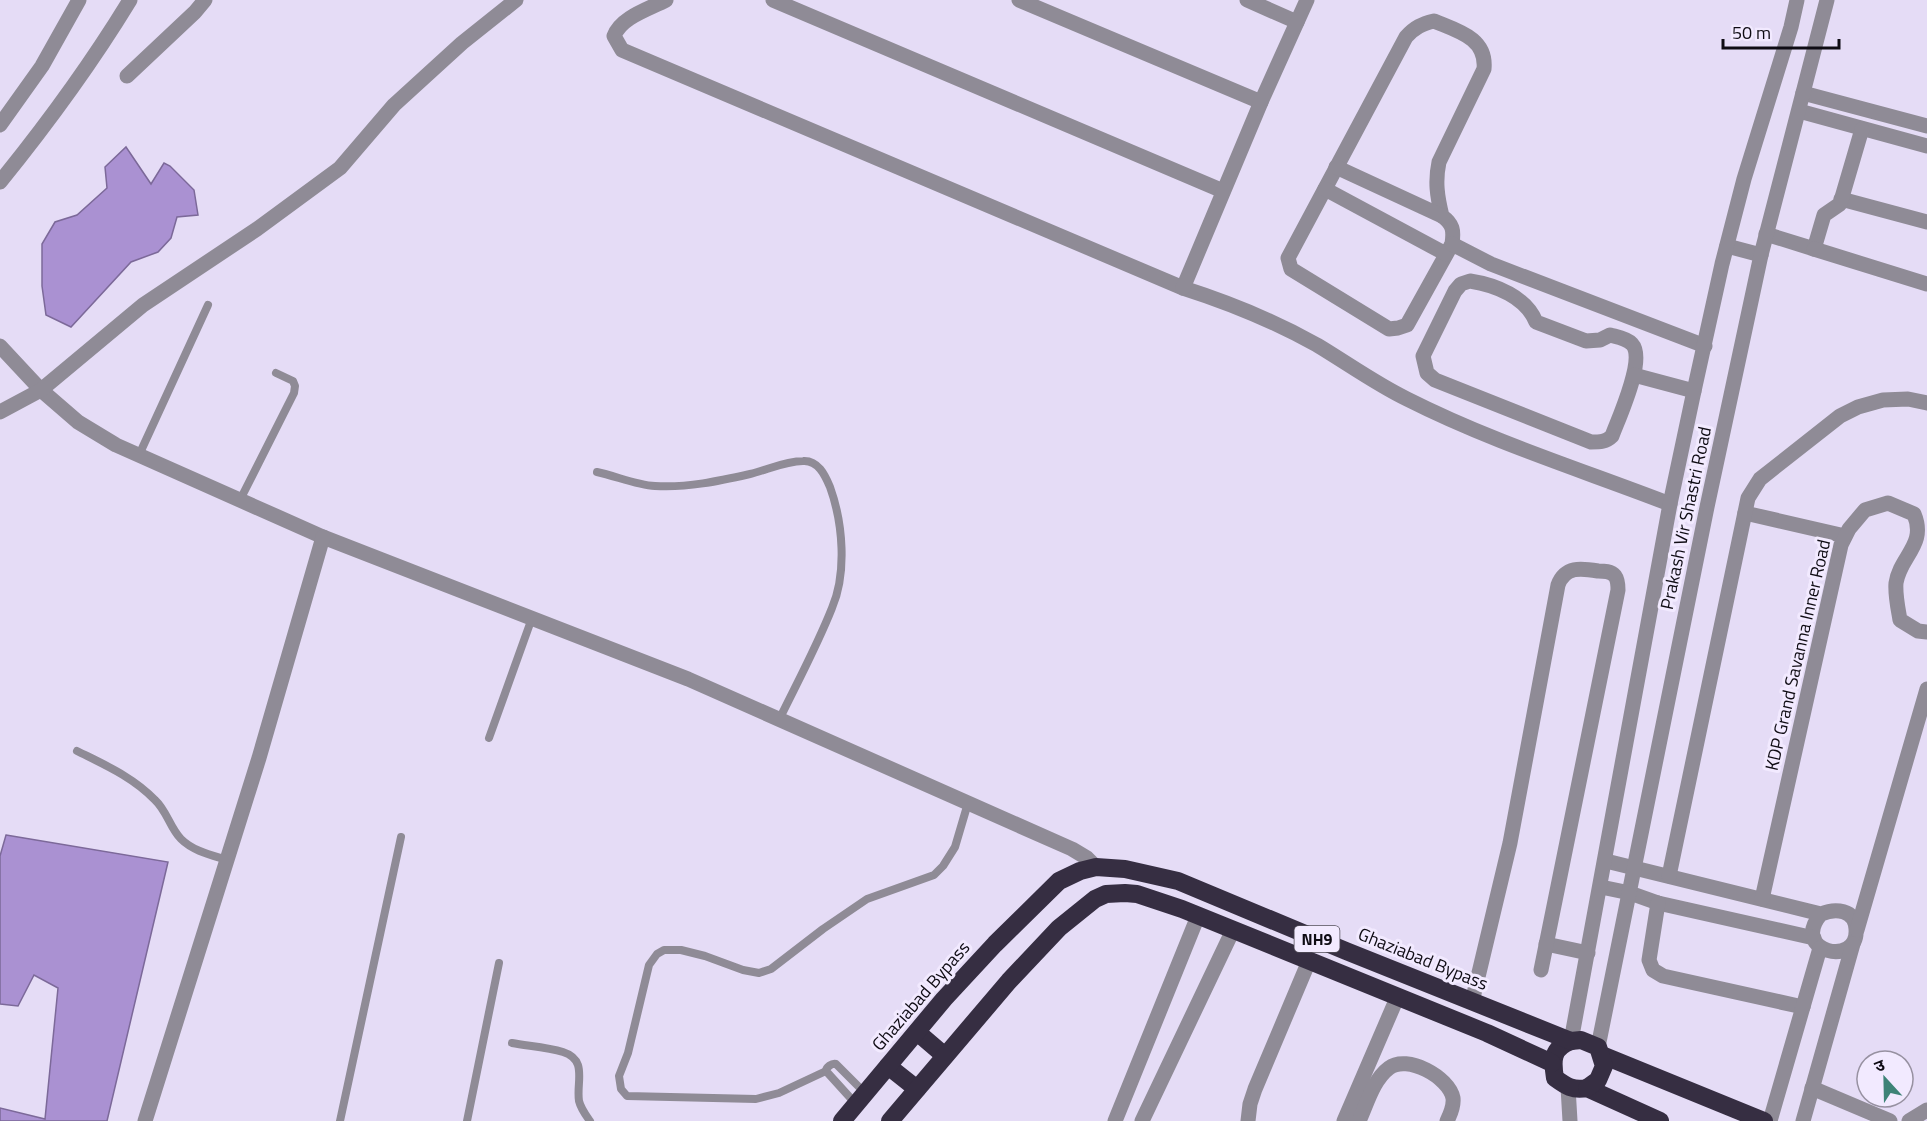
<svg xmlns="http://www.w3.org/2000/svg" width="1927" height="1121" viewBox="0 0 1927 1121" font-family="'Titillium Web','Noto Sans Devanagari',sans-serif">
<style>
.water{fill:#aa91d2;stroke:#7c6999;stroke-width:1.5}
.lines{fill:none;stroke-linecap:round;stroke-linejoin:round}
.lane{stroke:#8f8b96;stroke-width:8}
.street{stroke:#8f8b96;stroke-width:15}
.highway{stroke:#362e42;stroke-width:18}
.labels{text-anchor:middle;stroke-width:6;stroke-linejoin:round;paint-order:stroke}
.shield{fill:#f2eaff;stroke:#534f5a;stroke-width:1.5}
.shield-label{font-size:16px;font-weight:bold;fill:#0f0c14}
.street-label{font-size:18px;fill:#0f0c14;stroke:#f2eaff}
</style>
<rect width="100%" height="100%" fill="#e5dcf6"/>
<!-- water -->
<g class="water">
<polygon points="126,147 151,184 164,163 170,166 194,190 198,215 177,217 171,238 158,252 131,262 71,327 46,315 42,286 42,244 55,222 77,215 107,188 105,167"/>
<polygon points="6,835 168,862 107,1121 0,1121 0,1108 45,1119 58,988 34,975 18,1006 0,1004 0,856"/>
</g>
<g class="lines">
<!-- lane -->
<g class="lane">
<polyline points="139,455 208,305"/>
<path d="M 597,472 C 616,476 636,485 655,486 C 687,488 719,481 750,474 C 767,470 785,461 803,461 C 818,460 825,475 830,487 C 843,523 847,573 832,608 C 817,646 797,683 779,720"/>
<polyline points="240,500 294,393 295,386 293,381 276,373"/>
<polyline points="489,738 532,618"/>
<path d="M 77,751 C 105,765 133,777 155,800 C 167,811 170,828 181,839 C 193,851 211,855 227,860"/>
<path d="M 512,1043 C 528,1046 547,1047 563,1052 C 588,1060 576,1082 579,1101 C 581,1109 585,1114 590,1121"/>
<polyline points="826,1071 779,1093 756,1099 627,1096 621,1089 619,1076 628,1053 649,965 657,954 664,950 681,950 705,956 743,970 759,973 771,969 823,929 867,899 934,875 943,866 955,847 968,803"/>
<path d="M 855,1103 L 826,1071 C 826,1067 832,1063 836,1064 L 865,1093"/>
<polyline points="340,1121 401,837"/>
<polyline points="467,1121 499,963"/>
</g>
<!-- street -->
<g class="street">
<path d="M 666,0 C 649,9 621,17 614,36 L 622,50 L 1183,288 C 1230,303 1274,321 1317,345 C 1347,363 1376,384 1407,399 C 1492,442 1582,470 1670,504"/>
<polyline points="773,0 1223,191"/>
<polyline points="1019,0 1261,102"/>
<polyline points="1247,0 1297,22"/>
<path d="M 1434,21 C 1458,31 1487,38 1484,69 L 1439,162 C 1435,181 1437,196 1442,216 C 1453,224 1454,230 1452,244 L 1407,325 L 1398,328 L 1389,329 L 1291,269 L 1288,258 L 1406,37 C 1415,27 1422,24 1434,21 Z"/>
<polyline points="127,76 195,12 205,0"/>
<polyline points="1803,93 1927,126"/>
<polyline points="1799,111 1927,146"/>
<polyline points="0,125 42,66 79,0"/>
<polyline points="1336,167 1442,216"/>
<path d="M 0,182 C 47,124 91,64 130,0"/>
<polyline points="1325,189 1446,254"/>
<polyline points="1841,199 1927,222"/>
<polyline points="1766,234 1814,249 1824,215 1840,204 1862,129"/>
<polyline points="1452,244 1491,264 1705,346"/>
<polyline points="1727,246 1761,255"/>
<polyline points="1814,249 1927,284"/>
<path d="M 1470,281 C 1496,285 1526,297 1536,322 L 1586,341 L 1600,340 L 1610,335 C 1617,337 1626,338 1632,344 C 1646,359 1619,417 1612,436 C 1606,442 1600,442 1591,442 L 1435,380 L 1427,373 L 1423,356 L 1455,291 L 1461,284 Z"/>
<polyline points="1183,288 1261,102 1307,0"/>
<polyline points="0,346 41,390 78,422 116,445 323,537 688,679 1072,849 1087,858 1096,867"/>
<polyline points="1634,375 1694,391"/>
<polyline points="0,412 41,390 143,305 257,229 340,168 394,105 462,43 516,0"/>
<polyline points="1745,513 1845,536"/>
<path d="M 1606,861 L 1821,914 C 1835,908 1855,909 1856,929 C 1859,968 1789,952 1821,914"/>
<polyline points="1669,876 1748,498 1760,479 1840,416 1858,407 1883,400 1908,399 1927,403"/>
<polyline points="1601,887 1630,893 1658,903 1814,938"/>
<path d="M 1762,899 L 1841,545 L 1849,529 L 1865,510 L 1888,503 L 1914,514 C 1927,545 1900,556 1896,583 C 1895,595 1898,608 1900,620 L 1918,631 L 1927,632"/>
<polyline points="1658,903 1649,960 1653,970 1663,976 1803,1007"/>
<polyline points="1857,930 1927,689"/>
<polyline points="1546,944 1588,953"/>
<path d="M 1472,1002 L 1510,843 L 1558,585 C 1565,566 1581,568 1598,571 C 1604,571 1611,571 1615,576 C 1618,580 1618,585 1618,590 L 1541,970"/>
<polyline points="1571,1041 1670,504 1694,391 1722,264 1744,179 1791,27 1797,0"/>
<polyline points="1598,1047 1707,507 1761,255 1827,0"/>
<polyline points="1568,1087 1570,1121"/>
<polyline points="1812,1088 1890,1121"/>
<polyline points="145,1121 259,758 323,537"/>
<polyline points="1115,1121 1198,916"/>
<polyline points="1142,1121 1233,930"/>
<polyline points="1248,1121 1250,1104 1255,1089 1309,961"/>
<polyline points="1344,1121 1397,998"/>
<path d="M 1359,1121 C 1367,1104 1373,1080 1389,1068 C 1407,1054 1449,1077 1453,1098 C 1454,1106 1450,1115 1447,1121"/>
<polyline points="1770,1121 1820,948"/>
<polyline points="1803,1121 1853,944"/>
<polyline points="1909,1121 1927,1110"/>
</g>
<!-- highway -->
<g class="highway">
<polyline points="917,1032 945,1056"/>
<path d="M 1571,1041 C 1552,1048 1552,1060 1555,1078 C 1566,1086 1573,1091 1587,1088 L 1660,1121"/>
<polyline points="1602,1055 1764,1121"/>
<polyline points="888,1066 917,1089"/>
<polyline points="842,1121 944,999 995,944 1059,881 1080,871 1096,867 1125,869 1178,881 1346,951 1571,1041 1581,1040 1598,1047 1604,1066 1598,1080 1587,1088"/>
<polyline points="890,1121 1009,981 1059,928 1095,899 1106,894 1125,893 1137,894 1182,909 1487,1033 1552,1063"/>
</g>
</g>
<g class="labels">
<!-- shield labels -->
<rect class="shield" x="1294.5" y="926" width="45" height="26" rx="4.5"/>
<g class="shield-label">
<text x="1317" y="945">NH9</text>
</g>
<!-- street labels -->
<g class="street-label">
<text transform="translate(1686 518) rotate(-78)" y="6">Prakash Vir Shastri Road</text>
<text transform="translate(1798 655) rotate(-77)" y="6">KDP Grand Savanna Inner Road</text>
<text transform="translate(1423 959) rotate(22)" y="6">Ghaziabad Bypass</text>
<text transform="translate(921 996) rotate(-49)" y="6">Ghaziabad Bypass</text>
</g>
</g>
<!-- north arrow -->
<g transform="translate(1885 1079) rotate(338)"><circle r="28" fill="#f2eaff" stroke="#9791a1" stroke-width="1.5"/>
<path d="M0-4.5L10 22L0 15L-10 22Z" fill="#3e8377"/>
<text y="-9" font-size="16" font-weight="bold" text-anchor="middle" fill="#0f0c14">उ</text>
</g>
<!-- scale -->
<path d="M1723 39v9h116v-9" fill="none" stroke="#0f0c14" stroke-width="3"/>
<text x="1732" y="39" font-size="18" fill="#0f0c14" stroke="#f2eaff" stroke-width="4.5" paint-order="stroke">50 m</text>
</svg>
